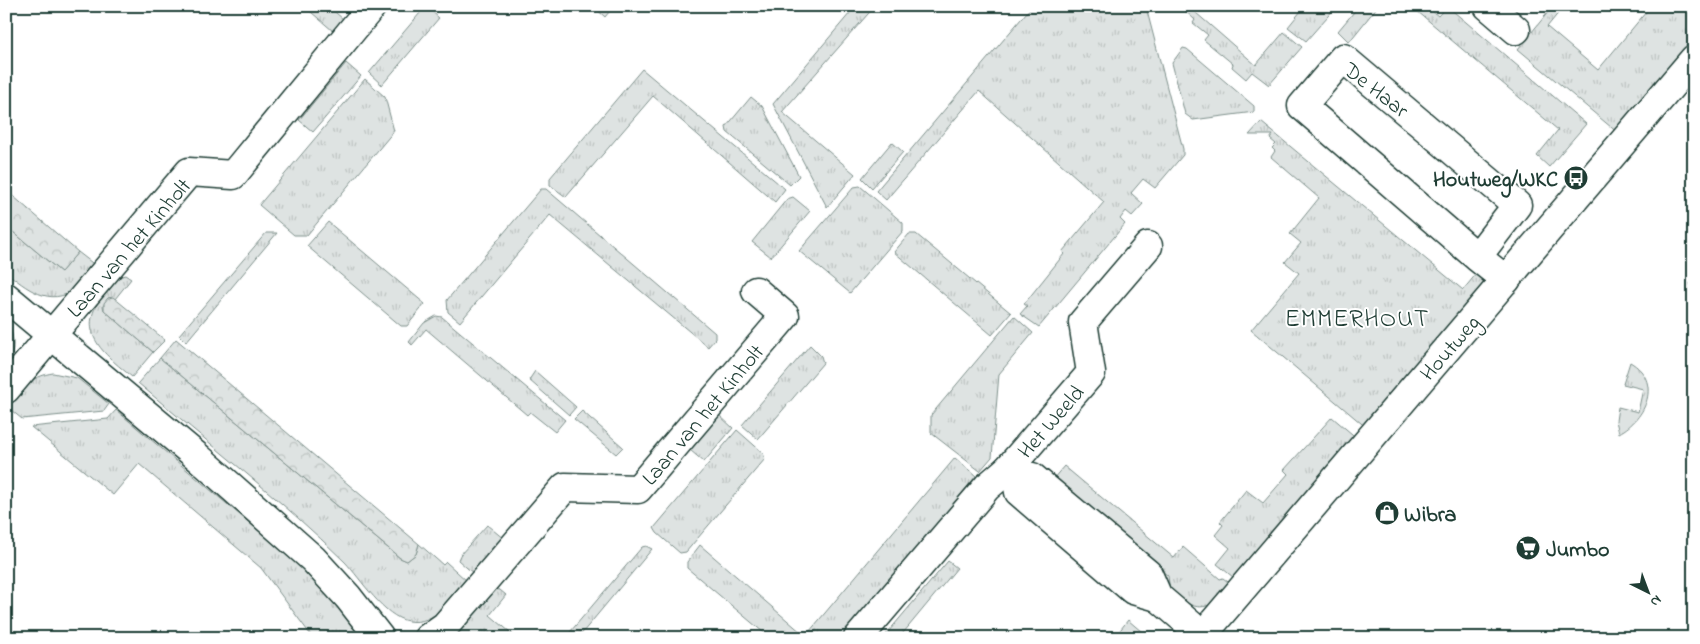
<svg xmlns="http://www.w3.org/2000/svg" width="1700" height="644" viewBox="0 0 1700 644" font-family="'Indie Flower',sans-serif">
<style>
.grass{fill:url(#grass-tufts);stroke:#7e908b}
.forest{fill:url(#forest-crowns);stroke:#7e908b}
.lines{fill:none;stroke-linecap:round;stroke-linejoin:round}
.minor-casing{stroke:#1f3d34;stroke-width:31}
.minor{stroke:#fff;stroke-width:28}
.labels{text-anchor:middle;stroke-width:4;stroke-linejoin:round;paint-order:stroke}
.street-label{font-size:22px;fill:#1f3d34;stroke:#fff}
.poi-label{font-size:22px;font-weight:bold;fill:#1f3d34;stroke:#fff;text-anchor:start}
.quarter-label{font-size:25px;letter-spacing:1px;fill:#1f3d34;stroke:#fff}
</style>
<defs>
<pattern id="grass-tufts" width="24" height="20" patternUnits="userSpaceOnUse" patternTransform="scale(1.25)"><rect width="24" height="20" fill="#dee3e2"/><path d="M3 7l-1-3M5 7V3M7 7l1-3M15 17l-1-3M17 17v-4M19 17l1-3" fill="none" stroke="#bec4c2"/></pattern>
<pattern id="forest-crowns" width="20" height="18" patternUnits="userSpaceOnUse" patternTransform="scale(1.25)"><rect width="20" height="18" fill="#dee3e2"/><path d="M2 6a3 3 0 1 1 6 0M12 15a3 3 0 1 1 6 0" fill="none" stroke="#bec4c2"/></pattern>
</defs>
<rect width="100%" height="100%" fill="#fff"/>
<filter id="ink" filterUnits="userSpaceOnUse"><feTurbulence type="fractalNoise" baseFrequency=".02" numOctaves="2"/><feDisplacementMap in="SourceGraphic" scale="10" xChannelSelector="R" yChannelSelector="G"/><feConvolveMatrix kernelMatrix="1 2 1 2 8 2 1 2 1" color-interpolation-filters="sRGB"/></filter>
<g filter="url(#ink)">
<!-- grass -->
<g class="grass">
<polygon points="304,6 328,6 343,19 333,31"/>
<polygon points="426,6 439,18 382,85 369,73"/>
<polygon points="593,6 614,6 605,17"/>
<polygon points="856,6 875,6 782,112 855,174 827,207 773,104"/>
<polygon points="1032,6 1141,6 1147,11 1183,149 1183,155 1155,188 1143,179 1131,193 1143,204 1132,216 1126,211 1120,219 1125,224 1039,327 1020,314 1027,306 1024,304 1064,254 1062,252 1104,202 979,91 886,200 876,191"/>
<polygon points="1180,6 1188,6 1256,65 1284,32 1302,47 1269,85 1252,72 1246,79 1232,67 1233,64 1204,40 1208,35 1193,23 1195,20"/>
<polygon points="1305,6 1335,8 1306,41 1288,27"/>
<polygon points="1359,6 1378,6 1349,42 1338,31"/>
<polygon points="1411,6 1426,6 1438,16 1447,6 1586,124 1549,167 1537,156 1558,130"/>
<polygon points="1544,6 1555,6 1560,11 1547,27 1598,70 1651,6 1694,6 1694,43 1618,133 1518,49 1549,11"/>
<polygon points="1183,48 1187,49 1254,106 1254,112 1193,120 1185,114 1172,63"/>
<polygon points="346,63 361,76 313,132 299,120"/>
<polygon points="642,69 785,189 775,202 653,96 566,197 550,185 550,178"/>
<polygon points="365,79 385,97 394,131 307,235 294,235 259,205"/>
<polygon points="751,97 762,106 799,176 790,185 727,132 726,127"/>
<polygon points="1261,122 1463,290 1477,273 1484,283 1484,289 1368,429 1251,330 1299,273 1285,262 1301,243 1290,234 1319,198 1271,157 1275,151 1272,148 1276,144 1270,139 1273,135 1249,135"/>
<polygon points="892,142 903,152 872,188 862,178"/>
<polygon points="860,186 903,223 903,231 850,293 799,251 854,187"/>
<polygon points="541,189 546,189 715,333 715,339 708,347 550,215 460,322 448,312 447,300"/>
<polygon points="793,197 810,211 771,257 752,242 787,199"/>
<polygon points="328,222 425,304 407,326 401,326 307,246"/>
<path d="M 6,226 L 61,272 L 78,252 L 96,266 C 89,273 83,283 75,289 C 50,308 26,288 6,272 Z"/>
<polygon points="266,233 277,233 186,342 179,335"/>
<polygon points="909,234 916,234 1011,313 992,335 894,252"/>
<path d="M 125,275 L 131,279 L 115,299 L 108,298 L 103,306 L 104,310 L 153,352 L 132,377 C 103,353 73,331 105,293 C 111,286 116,277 125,275 Z"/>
<polygon points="1694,279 1694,314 1690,283"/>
<polygon points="436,316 442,317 565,420 555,432 530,412 527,415 426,329 412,345 409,342 424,323"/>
<polygon points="1014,316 1033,333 999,374 992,457 980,471 931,433 931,415"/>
<path d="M 6,319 C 15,335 16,352 6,368 Z"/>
<polygon points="810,345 821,356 823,363 758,439 742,425"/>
<path d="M 160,358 L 400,558 L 407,561 L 416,554 L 419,544 L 443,565 L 446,562 L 467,581 C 452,598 435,626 408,621 C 384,617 361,579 345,562 C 280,498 207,442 138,383 Z"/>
<path d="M 1630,362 C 1663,381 1646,419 1619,433 L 1616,421 L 1618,407 L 1638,412 L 1643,389 L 1623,384 Z"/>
<polygon points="535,371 576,407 569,415 529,380"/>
<path d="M 53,373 L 77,378 L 109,404 L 104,411 L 22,419 L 6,406 C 18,389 32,376 53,373 Z"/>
<polygon points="116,410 305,570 332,600 361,638 313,638 261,568 139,464 113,495 31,427 108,419"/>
<polygon points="582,411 623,447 616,454 574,419"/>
<polygon points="719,415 733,428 704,462 690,450"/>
<polygon points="1332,417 1359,440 1239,582 1217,564 1230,548 1215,535 1223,525 1220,522 1246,490 1263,503 1288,474 1284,470"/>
<polygon points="737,430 763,453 765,459 686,552 680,553 657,533 654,528"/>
<polygon points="955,458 976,476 843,638 804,638"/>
<path d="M 1064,466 L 1174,558 L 1183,547 L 1220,579 L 1223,578 L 1228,582 L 1225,587 L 1231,592 C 1204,611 1197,613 1170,591 L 1168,576 L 1053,479 Z"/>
<polygon points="487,525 504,539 474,574 458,560 460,555"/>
<polygon points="700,545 802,633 799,638 770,638 687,568 687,562"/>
<polygon points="646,546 652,549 578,638 565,638 642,547"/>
<polygon points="948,561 957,568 899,638 883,638"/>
<polygon points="493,589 500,590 506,595 490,615 517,638 451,638"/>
<polygon points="1128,620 1149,638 1114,638"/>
</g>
<!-- forest -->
<g class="forest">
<polygon points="6,190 78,252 61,272 6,226"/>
<polygon points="113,297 165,340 153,352 104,310 104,303 108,298"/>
<polygon points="176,339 419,544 416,554 407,561 400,558 160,358"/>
</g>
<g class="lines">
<defs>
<g id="minor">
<polyline points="1488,6 1516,30"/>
<polyline points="1148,246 1083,322 1091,373 1008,469 1016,475 1032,477 1148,574 1158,597 1206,638"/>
<polyline points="1477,257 1517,205 1343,58 1302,106 1477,257 1506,280"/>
<polyline points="6,297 200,459 313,559 348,597 380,638"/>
<polyline points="6,389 189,172 233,175 372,6"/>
<polyline points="1016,475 1019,492 1133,590 1158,597"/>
<polyline points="428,638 445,626 565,487 638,489 785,316 756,291"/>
<polyline points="858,638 987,487 1008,469"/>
<polyline points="1200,638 1694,59"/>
</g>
</defs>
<!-- minor casing -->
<use href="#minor" class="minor-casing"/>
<!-- minor -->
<use href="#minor" class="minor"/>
</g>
</g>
<!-- icons -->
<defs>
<symbol id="bus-disc" viewBox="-11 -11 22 22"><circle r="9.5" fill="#1f3d34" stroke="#fff"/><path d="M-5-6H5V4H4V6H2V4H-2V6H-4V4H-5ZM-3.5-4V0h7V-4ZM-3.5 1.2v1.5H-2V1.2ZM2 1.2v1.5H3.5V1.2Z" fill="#fff"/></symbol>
<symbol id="shop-disc" viewBox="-11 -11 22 22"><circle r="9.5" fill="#1f3d34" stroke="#fff"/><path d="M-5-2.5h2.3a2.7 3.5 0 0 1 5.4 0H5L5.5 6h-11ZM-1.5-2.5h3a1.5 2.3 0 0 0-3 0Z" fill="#fff"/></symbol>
<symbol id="supermarket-disc" viewBox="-11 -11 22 22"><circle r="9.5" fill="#1f3d34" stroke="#fff"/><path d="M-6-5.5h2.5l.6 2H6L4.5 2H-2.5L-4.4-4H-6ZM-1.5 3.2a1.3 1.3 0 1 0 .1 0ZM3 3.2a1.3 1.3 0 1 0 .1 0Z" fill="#fff"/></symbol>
</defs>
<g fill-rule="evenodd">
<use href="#bus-disc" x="1562" y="164" width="28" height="28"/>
<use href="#shop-disc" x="1373" y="499" width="28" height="28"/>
<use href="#supermarket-disc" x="1514" y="534" width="28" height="28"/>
</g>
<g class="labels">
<!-- street labels -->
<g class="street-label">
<text transform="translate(1377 89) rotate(38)" y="8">De Haar</text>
<text transform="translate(128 247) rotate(-49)" y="8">Laan van het Kinholt</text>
<text transform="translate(1449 347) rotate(-49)" y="8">Houtweg</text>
<text transform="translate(702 414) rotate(-50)" y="8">Laan van het Kinholt</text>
<text transform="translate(1050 421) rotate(-49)" y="8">Het Weeld</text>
</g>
<!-- poi labels -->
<g class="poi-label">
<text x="1558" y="186" text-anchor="end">Houtweg/WKC</text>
<text x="1404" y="521">Wibra</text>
<text x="1546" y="556">Jumbo</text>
</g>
<!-- quarter labels -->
<g class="quarter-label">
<text x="1357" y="326">EMMERHOUT</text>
</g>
</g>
<!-- margin -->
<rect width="1700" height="644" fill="none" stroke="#fff" stroke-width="25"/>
<rect x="12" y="12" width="1675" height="619" fill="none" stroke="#1f3d34" stroke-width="2" filter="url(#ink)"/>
<!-- north arrow -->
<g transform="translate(1648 592) rotate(138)" stroke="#ffffff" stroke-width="4" paint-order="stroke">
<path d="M0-4L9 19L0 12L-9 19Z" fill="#1f3d34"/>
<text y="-8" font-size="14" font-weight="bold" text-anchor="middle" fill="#1f3d34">N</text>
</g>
</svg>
